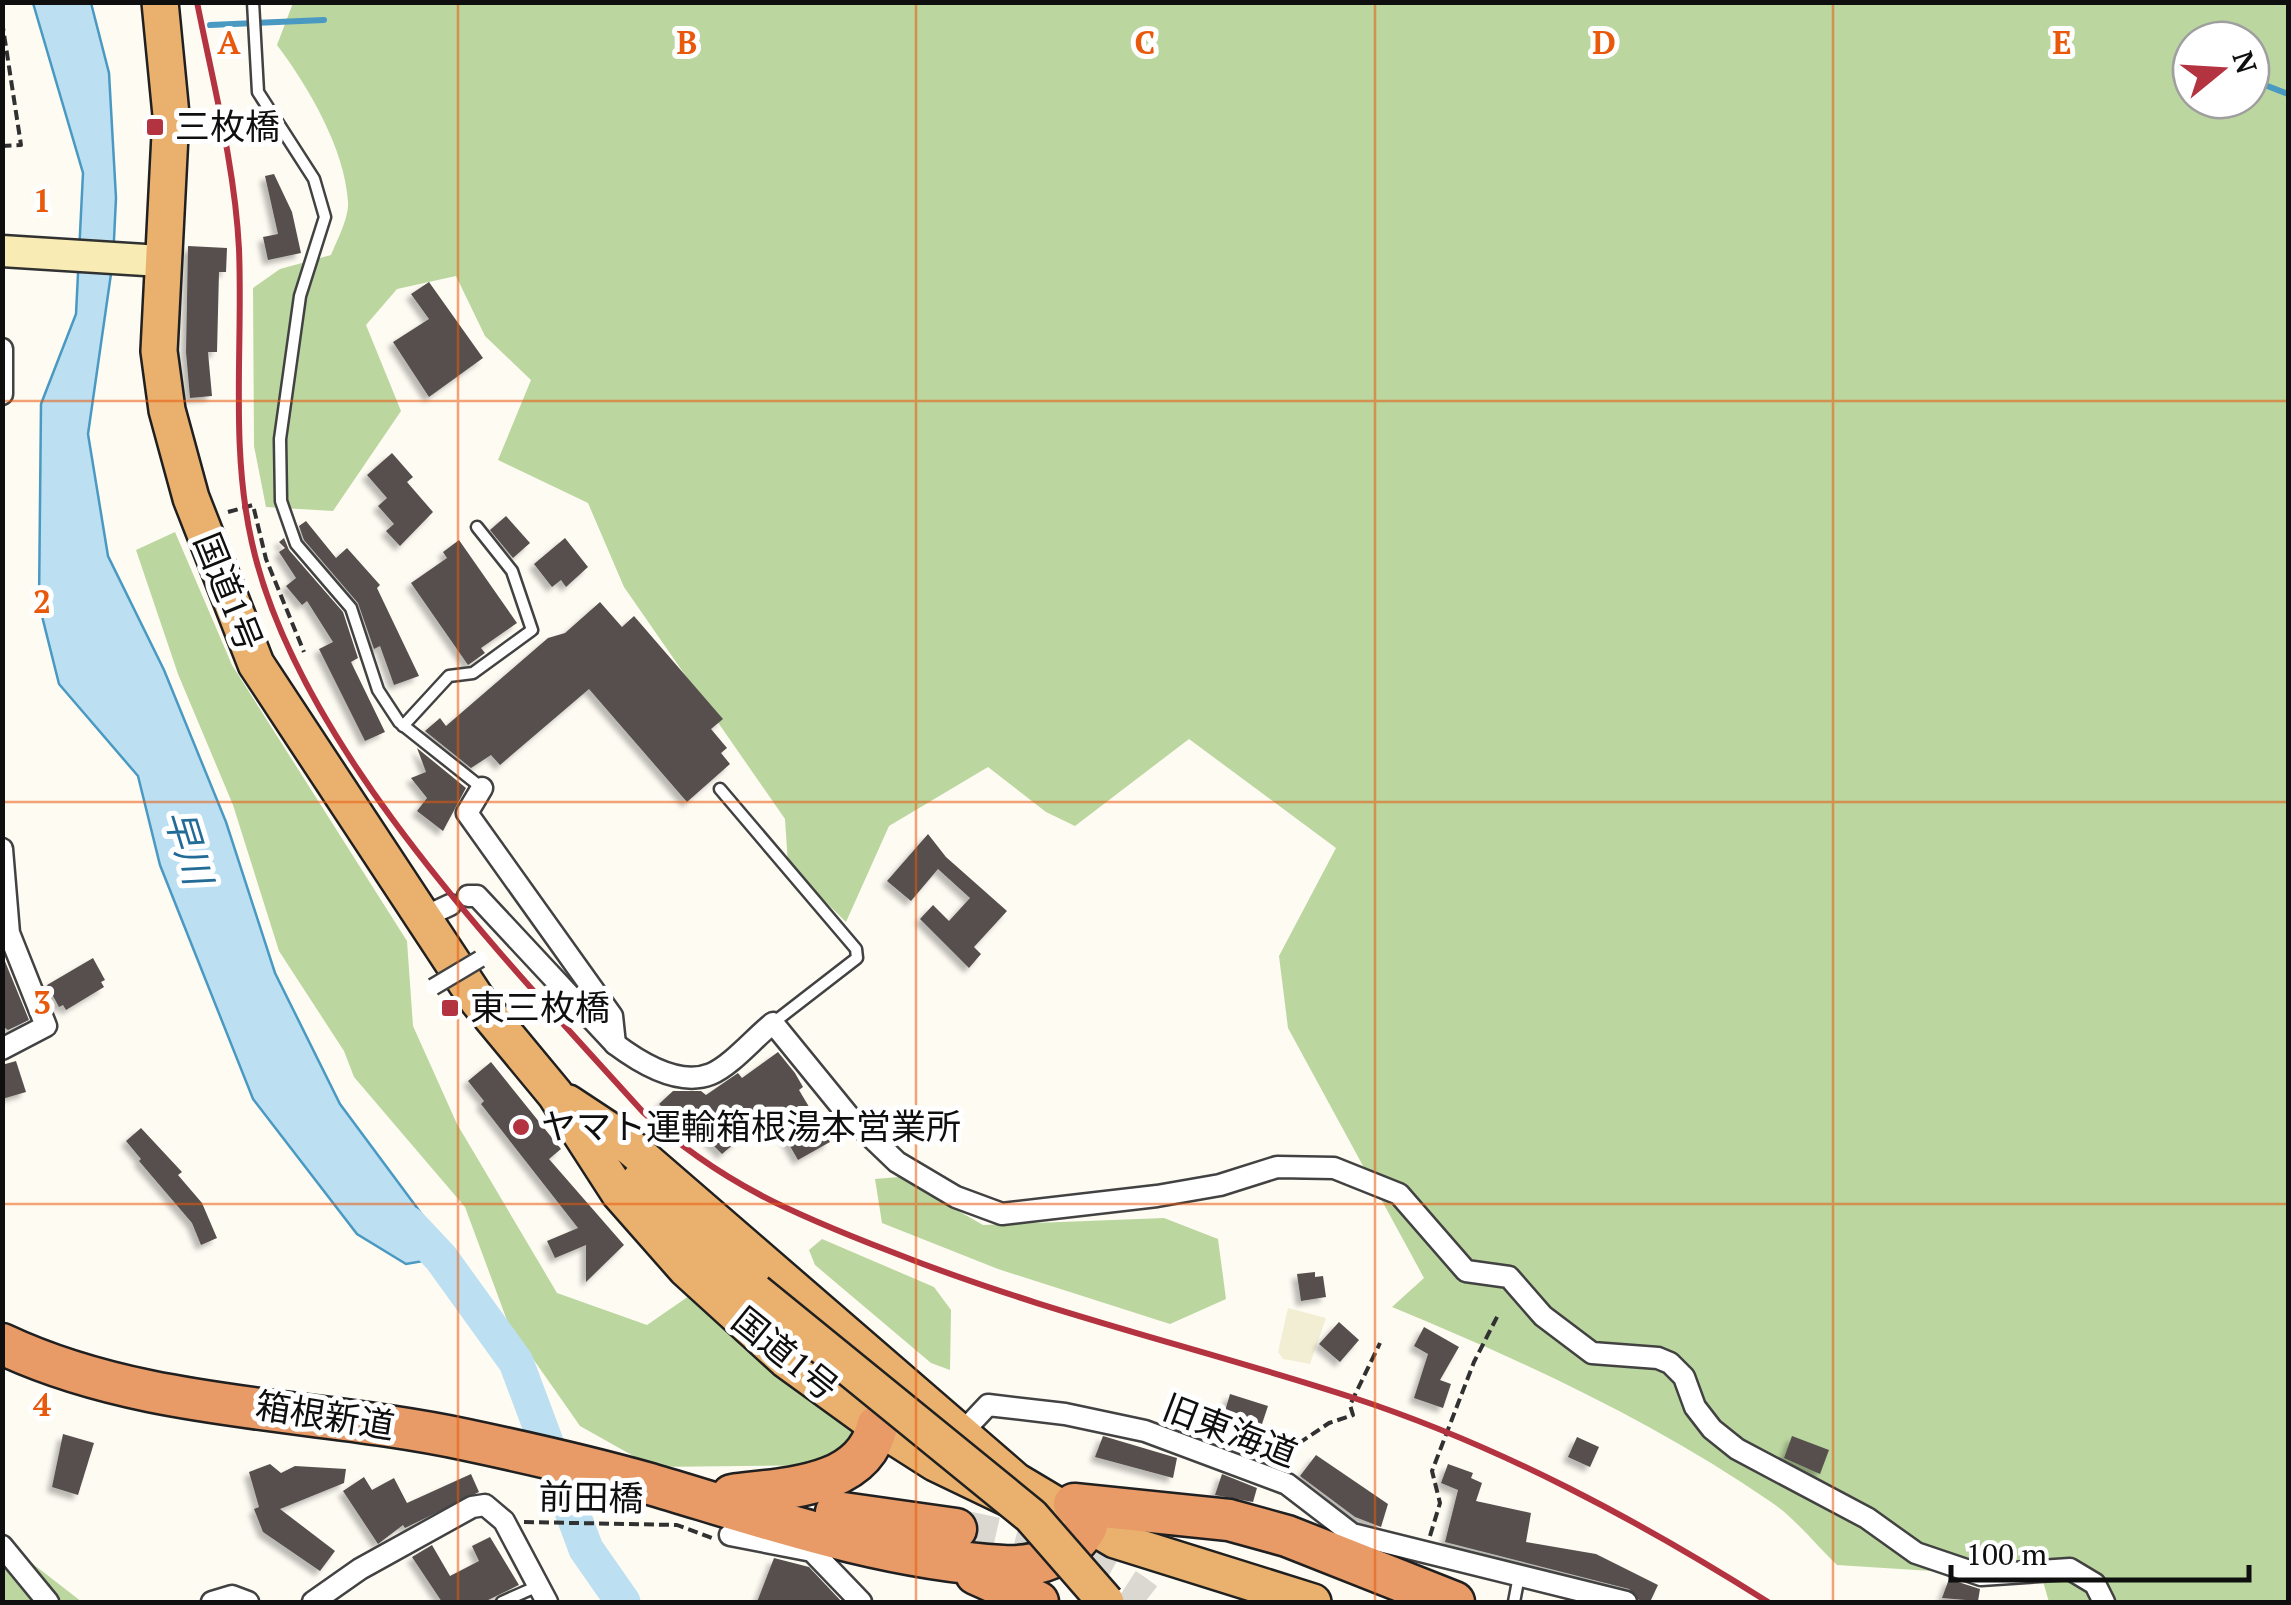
<svg xmlns="http://www.w3.org/2000/svg" width="2291" height="1605" viewBox="0 0 2291 1605" font-family="'PT Serif','Noto Sans JP',serif">
<style>
.farmland{fill:#f2eed4}
.forest{fill:#bbd69f;fill-rule:evenodd}
.water{fill:#bce0f1;stroke:#4999c2;stroke-width:2.5}
.lines{fill:none;stroke-linecap:round;stroke-linejoin:round}
.stream{stroke:#4999c2;stroke-width:6}
.river{stroke:#bce0f1;stroke-width:35}
.building{fill:#57504d;filter:url(#shadow)}
.motorway-tunnel{stroke:#dad8d1;stroke-width:40;stroke-dasharray:40 20;stroke-linecap:butt}
.service-casing{stroke:#424242;stroke-width:15}
.minor-casing{stroke:#424242;stroke-width:25}
.secondary-casing{stroke:#313131;stroke-width:35}
.trunk-casing{stroke:#202020;stroke-width:40}
.motorway-casing{stroke:#202020;stroke-width:45}
.path{stroke:#313131;stroke-width:4;stroke-dasharray:10 5;stroke-linecap:butt}
.service{stroke:#fff;stroke-width:10}
.minor{stroke:#fff;stroke-width:20}
.secondary{stroke:#f8ecb4;stroke-width:30}
.trunk{stroke:#eab16e;stroke-width:35}
.motorway{stroke:#e89a67;stroke-width:40}
.rail{stroke:#b43341;stroke-width:6}
.pedestrian-bridge-casing{stroke:#424242;stroke-width:20;stroke-linecap:butt}
.trunk-bridge-casing{stroke:#202020;stroke-width:40;stroke-linecap:butt}
.pedestrian-bridge{stroke:#fff;stroke-width:15}
.trunk-bridge{stroke:#eab16e;stroke-width:35}
.grid{fill:none;stroke:#e8590c;stroke-width:2.5;stroke-opacity:0.55}
.poi-dot{fill:#b43341;stroke:#fff;stroke-width:4}
.labels{text-anchor:middle;stroke-width:10;stroke-linejoin:round;paint-order:stroke}
.poi-label{font-size:35px;fill:#0f0f0f;stroke:#fff;text-anchor:start}
.street-label{font-size:35px;fill:#0f0f0f;stroke:#fff}
.water-label{font-size:38px;font-style:italic;fill:#236b97;stroke:#fff}
.grid-label{font-size:32px;text-anchor:middle;font-weight:bold;fill:#e8590c;stroke:#fff;stroke-width:10;stroke-linejoin:round;paint-order:stroke}
</style>
<defs>
<filter id="shadow"><feDropShadow dx="-5" dy="5" stdDeviation="2.5" flood-color="#0004"/></filter>
</defs>
<rect width="100%" height="100%" fill="#fefbf3"/>
<!-- farmland -->
<polygon class="farmland" points="1288,1308 1326,1318 1310,1364 1283,1359 1278,1352"/>
<!-- forest -->
<g class="forest">
<path d="M 293,3 L 2288,3 L 2288,1602 L 2049,1602 L 2042,1578 L 1837,1565 C 1816,1545 1795,1518 1771,1502 C 1653,1421 1523,1361 1392,1307 L 1424,1278 L 1288,1028 L 1279,956 L 1336,848 L 1189,739 L 1075,826 L 1046,812 L 988,767 L 889,826 L 846,922 L 788,865 L 785,819 L 624,587 L 588,503 L 498,460 L 531,380 L 485,336 L 456,276 L 397,289 L 366,325 L 401,411 L 333,511 L 266,507 L 254,446 L 253,288 L 280,269 L 331,255 C 337,240 349,218 348,202 C 345,149 308,86 277,45 ZM 2191,40 L 2251,40 L 2251,100 L 2191,100 Z"/>
<polygon points="175,532 232,665 407,941 413,1026 457,1124 557,1293 647,1325 689,1296 857,1433 830,1465 653,1467 580,1426 508,1323 465,1207 354,1077 344,1051 279,951 233,805 178,674 136,550"/>
<polygon points="899,1177 983,1225 1164,1218 1218,1239 1226,1299 1170,1324 998,1269 882,1223 875,1179"/>
<polygon points="822,1239 934,1287 951,1310 950,1370 931,1363 815,1265 809,1250"/>
<polygon points="2,1540 82,1602 3,1602"/>
</g>
<!-- water -->
<polygon class="water" points="33,3 91,3 109,73 116,198 113,260 88,434 108,556 164,670 226,822 275,973 340,1104 435,1232 441,1258 406,1264 357,1234 253,1099 160,865 138,776 59,684 39,604 41,404 76,314 83,173"/>
<g class="lines">
<!-- stream -->
<g class="stream">
<polyline points="210,25 324,20"/>
<polyline points="2257,82 2288,94"/>
</g>
<!-- river -->
<polyline class="river" points="409,1224 441,1258 516,1362 586,1549 623,1602"/>
</g>
<!-- building -->
<g class="building">
<polygon points="274,174 292,212 301,253 268,260 263,237 278,234 265,176"/>
<polygon points="188,246 227,248 226,272 219,272 217,352 208,352 212,396 190,398 186,352"/>
<polygon points="429,282 483,358 429,397 393,342 429,319 411,294"/>
<polygon points="392,453 413,477 407,482 433,512 400,546 386,531 394,524 378,506 387,498 367,475"/>
<polygon points="506,516 530,543 513,558 490,530"/>
<polygon points="306,521 336,558 347,548 380,585 377,588 419,676 394,685 380,646 374,649 358,603 304,540 299,526"/>
<polygon points="284,538 289,550 343,612 358,658 351,662 385,732 365,741 319,649 333,642 307,601 302,605 286,586 296,578 279,552 285,548 279,542"/>
<polygon points="565,538 588,567 566,587 561,580 552,587 534,564"/>
<polygon points="459,540 517,623 481,648 485,653 468,665 411,583 447,558 443,552"/>
<polygon points="600,602 622,627 634,616 723,719 711,729 727,748 721,753 730,764 687,802 589,689 500,765 491,755 471,768 425,731 440,718 446,726 548,638 565,633"/>
<polygon points="417,748 466,788 443,831 417,811 427,798 411,778 426,772"/>
<polygon points="928,834 946,857 1007,911 974,947 981,954 969,968 920,919 933,905 949,921 970,898 938,869 911,901 887,881"/>
<polygon points="2,954 29,1020 8,1030 2,1026"/>
<polygon points="93,958 105,980 101,982 104,987 66,1010 63,1005 59,1007 47,985"/>
<polygon points="778,1052 795,1073 803,1087 799,1090 830,1142 798,1160 771,1113 722,1154 692,1124 686,1130 659,1104 673,1091 701,1091 706,1095 738,1073 742,1078"/>
<polygon points="16,1061 26,1092 2,1099 2,1065"/>
<polygon points="491,1062 561,1149 549,1159 624,1245 586,1282 586,1245 555,1258 547,1241 578,1228 481,1104 484,1101 468,1081"/>
<polygon points="141,1128 182,1172 178,1175 202,1203 217,1238 201,1245 192,1223 139,1161 141,1159 126,1141"/>
<polygon points="1315,1272 1315,1277 1323,1276 1326,1297 1301,1301 1297,1274"/>
<polygon points="1339,1322 1359,1340 1340,1362 1319,1344"/>
<polygon points="1424,1327 1459,1347 1440,1380 1451,1384 1443,1408 1414,1398 1428,1354 1414,1346"/>
<polygon points="1230,1394 1268,1406 1260,1430 1223,1418"/>
<polygon points="63,1434 94,1443 78,1495 52,1487"/>
<polygon points="1103,1436 1177,1458 1173,1478 1095,1457"/>
<polygon points="1792,1436 1829,1450 1820,1474 1784,1458"/>
<polygon points="1577,1437 1599,1447 1590,1467 1568,1457"/>
<polygon points="1316,1455 1388,1504 1381,1527 1355,1517 1300,1476"/>
<polygon points="270,1464 281,1473 295,1466 346,1469 344,1483 280,1509 335,1551 320,1571 263,1532 254,1509 259,1507 249,1472"/>
<polygon points="1448,1464 1473,1473 1471,1478 1482,1483 1476,1501 1531,1513 1526,1542 1596,1554 1658,1585 1650,1602 1639,1600 1629,1589 1445,1542 1458,1490 1441,1483"/>
<polygon points="471,1474 479,1492 405,1528 403,1525 378,1544 343,1491 364,1477 372,1490 394,1478 407,1503"/>
<polygon points="1222,1474 1257,1488 1253,1502 1215,1495"/>
<polygon points="490,1537 519,1585 484,1602 442,1602 412,1557 432,1545 450,1576 479,1561 472,1546"/>
<polygon points="774,1558 809,1567 842,1602 757,1602"/>
<polygon points="1949,1579 1980,1589 1978,1601 1942,1598"/>
</g>
<g class="lines">
<!-- motorway-tunnel -->
<path class="motorway-tunnel" d="M 956,1529 C 1026,1543 1088,1558 1145,1602"/>
<defs>
<g id="service">
<polyline points="253,2 258,92 314,179 325,217 300,296 280,439 281,501 296,544 351,608 378,690 399,722 482,788"/>
<polyline points="403,726 449,676 473,673 532,630 512,571 477,527"/>
<polyline points="720,789 856,949 857,958 773,1023"/>
<polyline points="502,1602 538,1586"/>
<polyline points="1514,1602 1519,1576"/>
</g>
<g id="minor">
<polyline points="2,349 2,394"/>
<polyline points="482,788 467,813 612,1016 615,1044"/>
<polyline points="2,849 9,933 46,1026 2,1049"/>
<path d="M 468,896 L 477,896 L 615,1044 C 639,1062 679,1087 711,1074 C 732,1065 755,1037 773,1023 L 848,1115 L 897,1162 L 956,1197 L 1002,1214 L 1157,1196 L 1220,1185 L 1277,1167 L 1334,1168 L 1399,1194 L 1466,1271 L 1509,1277 L 1543,1316 L 1592,1353 L 1658,1358 L 1670,1363 L 1684,1377 L 1695,1407 L 1712,1429 L 1737,1449 L 1867,1518 L 1916,1553 L 1981,1575 L 2070,1569 L 2095,1584 L 2104,1602"/>
<polyline points="420,919 450,905"/>
<polyline points="956,1439 988,1405 1065,1414 1145,1431 1287,1484 1352,1534 1626,1602"/>
<polyline points="730,1535 812,1551 861,1602"/>
<polyline points="2,1546 48,1602"/>
<polyline points="212,1602 232,1596 248,1602"/>
<polyline points="313,1602 360,1569 472,1507 485,1505 504,1521 547,1602"/>
</g>
<polyline id="secondary" points="2,251 161,261"/>
<g id="trunk">
<polyline points="160,2 171,115 159,351 167,410 191,498 256,664 478,1001 555,1094 619,1193 686,1269 786,1360 877,1426 935,1463 1031,1509 1087,1526"/>
<polyline points="568,1103 615,1134 1016,1481 1115,1540 1313,1602"/>
<polyline points="639,1181 756,1292"/>
</g>
<g id="motorway">
<path d="M 2,1344 C 146,1412 314,1407 467,1440 C 528,1453 590,1467 650,1484 C 765,1518 883,1559 1003,1566 C 1035,1568 1072,1556 1087,1526"/>
<path d="M 732,1495 C 783,1488 864,1488 877,1426"/>
<polyline points="1074,1504 1229,1520 1287,1536 1454,1602"/>
<polyline points="836,1512 956,1529"/>
<polyline points="976,1574 1038,1602"/>
</g>
</defs>
<!-- service casing -->
<use href="#service" class="service-casing"/>
<!-- minor casing -->
<use href="#minor" class="minor-casing"/>
<!-- secondary casing -->
<use href="#secondary" class="secondary-casing"/>
<!-- trunk casing -->
<use href="#trunk" class="trunk-casing"/>
<!-- motorway casing -->
<use href="#motorway" class="motorway-casing"/>
<!-- path -->
<g class="path">
<polyline points="2,21 21,145 2,146"/>
<polyline points="228,512 253,505 266,559 304,652"/>
<polyline points="1274,1460 1329,1423 1353,1415 1350,1405 1380,1343"/>
<polyline points="524,1522 677,1525 712,1538"/>
<polyline points="1430,1536 1440,1503 1432,1471 1474,1362 1499,1313"/>
</g>
<!-- service -->
<use href="#service" class="service"/>
<!-- minor -->
<use href="#minor" class="minor"/>
<!-- secondary -->
<use href="#secondary" class="secondary"/>
<!-- trunk -->
<use href="#trunk" class="trunk"/>
<!-- motorway -->
<use href="#motorway" class="motorway"/>
<!-- rail -->
<path class="rail" d="M 197,2 C 213,83 235,167 239,249 C 243,347 230,447 252,543 C 297,746 506,960 643,1112 C 719,1183 796,1215 892,1252 C 1043,1312 1200,1348 1354,1398 C 1500,1446 1638,1520 1768,1602"/>
<defs>
<polyline id="pedestrian-bridge" points="433,987 480,959"/>
<polyline id="trunk-bridge" points="756,1292 1031,1516 1106,1602"/>
</defs>
<!-- pedestrian-bridge casing -->
<use href="#pedestrian-bridge" class="pedestrian-bridge-casing"/>
<!-- trunk-bridge casing -->
<use href="#trunk-bridge" class="trunk-bridge-casing"/>
<!-- pedestrian-bridge -->
<use href="#pedestrian-bridge" class="pedestrian-bridge"/>
<!-- trunk-bridge -->
<use href="#trunk-bridge" class="trunk-bridge"/>
</g>
<!-- grid -->
<path class="grid" d="M 458,2 L 458,1602M 916,2 L 916,1602M 1375,2 L 1375,1602M 1833,2 L 1833,1602M 2,401 L 2288,401M 2,802 L 2288,802M 2,1204 L 2288,1204"/>
<!-- markers -->
<g class="poi-dot">
<rect x="145" y="117" width="20" height="20" rx="5"/>
<rect x="440" y="998" width="20" height="20" rx="5"/>
<circle cx="521" cy="1127" r="10"/>
</g>
<g class="labels">
<!-- poi labels -->
<g class="poi-label">
<text x="175" y="139">三枚橋</text>
<text x="470" y="1020">東三枚橋</text>
<text x="541" y="1139">ヤマト運輸箱根湯本営業所</text>
</g>
<!-- street labels -->
<g class="street-label">
<text transform="translate(228 592) rotate(68)" y="12">国道1号</text>
<text transform="translate(785 1354) rotate(39)" y="12">国道1号</text>
<text transform="translate(325 1416) rotate(9)" y="12">箱根新道</text>
<text transform="translate(1230 1431) rotate(21)" y="12">旧東海道</text>
<text transform="translate(591 1498) rotate(1)" y="12">前田橋</text>
</g>
<!-- water labels -->
<g class="water-label">
<text transform="translate(188 847) rotate(73)" y="13">早川</text>
</g>
</g>
<g class="grid-label">
<text x="229" y="54">A</text>
<text x="687" y="54">B</text>
<text x="1145" y="54">C</text>
<text x="1604" y="54">D</text>
<text x="2062" y="54">E</text>
<text x="42" y="212">1</text>
<text x="42" y="613">2</text>
<text x="42" y="1014">3</text>
<text x="42" y="1416">4</text>
</g>
<!-- border -->
<rect width="2291" height="1605" fill="none" stroke="#0f0f0f" stroke-width="10"/>
<!-- north arrow -->
<g transform="translate(2221 70) rotate(72)"><circle r="48" fill="#ffffff" stroke="#9f9f9f" stroke-width="2.5"/>
<path d="M0-8L18 38L0 25L-18 38Z" fill="#b43341"/>
<text y="-15" font-size="28" font-weight="bold" text-anchor="middle" fill="#0f0f0f">N</text>
</g>
<!-- scale -->
<path d="M1951 1565v15h298v-15" fill="none" stroke="#0f0f0f" stroke-width="5"/>
<text x="1966" y="1565" font-size="30" fill="#0f0f0f" stroke="#ffffff" stroke-width="8" paint-order="stroke">100 m</text>
</svg>
